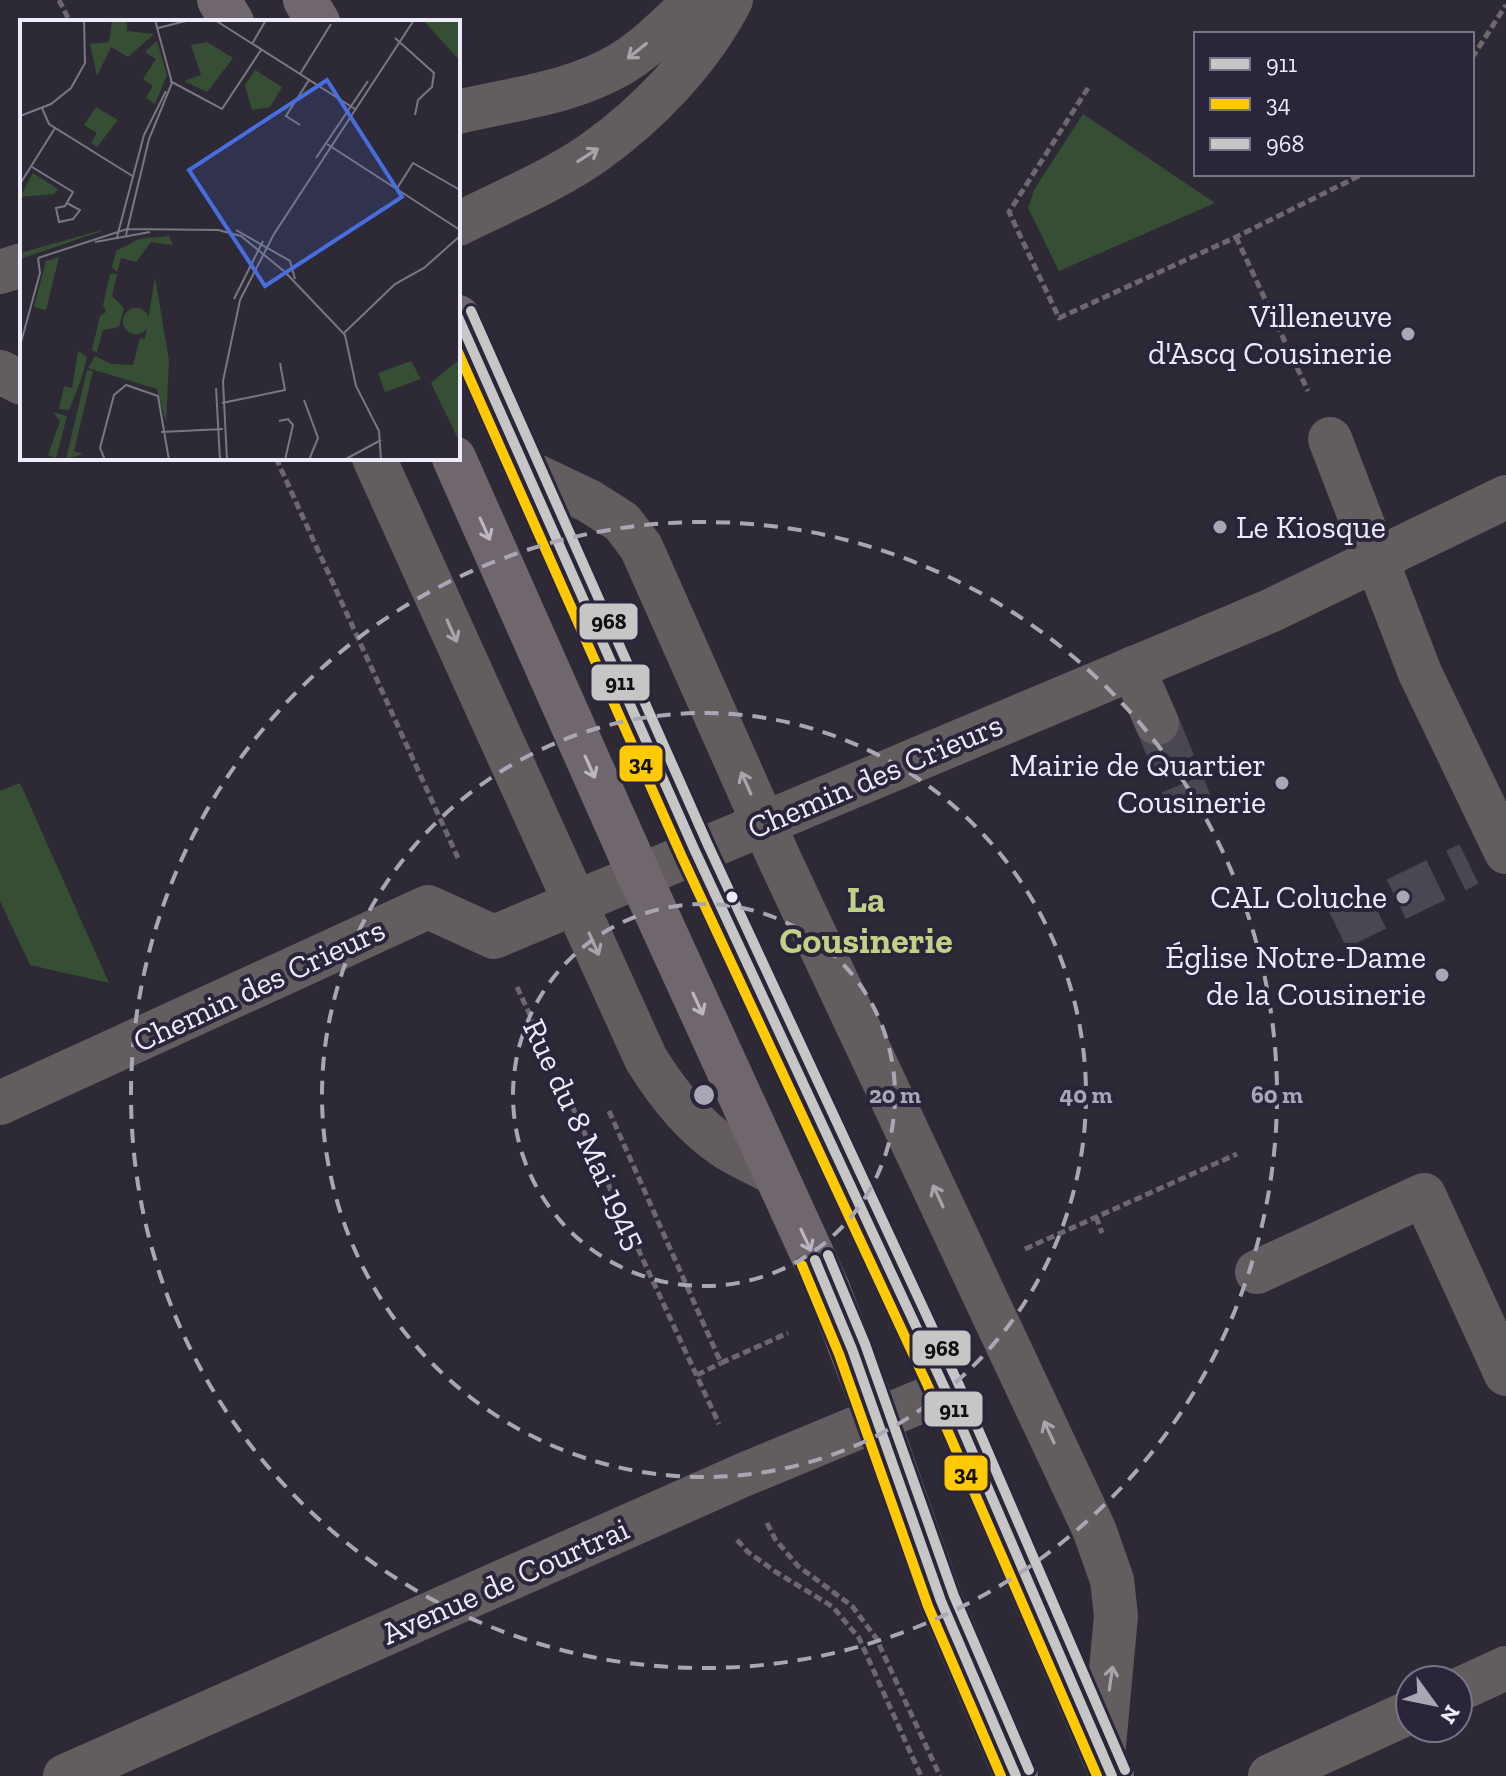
<svg xmlns="http://www.w3.org/2000/svg" width="1506" height="1776" viewBox="0 0 1506 1776" font-family="'Zilla Slab',serif">
<style>
.green{fill:#364f34}
.lines{fill:none;stroke-linecap:round;stroke-linejoin:round}
.minor-tunnel{stroke:#4a4753;stroke-width:44;stroke-dasharray:44 22;stroke-linecap:butt}
.path{stroke:#6d686d;stroke-width:5;stroke-dasharray:8 4;stroke-linecap:butt}
.minor{stroke:#645d60;stroke-width:44}
.major{stroke:#6f676d;stroke-width:44}
.bus-1-casing{stroke:#2a253b;stroke-width:16}
.bus-2-casing{stroke:#2a253b;stroke-width:16}
.bus-3-casing{stroke:#2a253b;stroke-width:16}
.bus-1{stroke:#c6c6c6;stroke-width:10}
.bus-2{stroke:#ffc904;stroke-width:10}
.bus-3{stroke:#c6c6c6;stroke-width:10}
.oneway{stroke:#a8a4ac}
.oneway2{stroke:#bbb6c1}
.ring{fill:none;stroke:#aaa7b5;stroke-width:4;stroke-dasharray:14 10}
.poi-dot{fill:#aaa7b5;stroke:#2a253b;stroke-width:3}
.bus-dot{fill:#edebf9;stroke:#2a253b;stroke-width:3}
.labels{text-anchor:middle;stroke-width:8;stroke-linejoin:round;paint-order:stroke}
.poi-label{font-size:32px;fill:#edebf9;stroke:#2a253b;text-anchor:end}
.street-label{font-size:32px;fill:#edebf9;stroke:#2a253b}
.quarter-label{font-size:36px;font-weight:bold;fill:#c1d286;stroke:#2a253b}
.inset-road{fill:none;stroke:#7a7784;stroke-width:2}
.view{fill:#476ddf;fill-opacity:0.15;stroke:#476ddf;stroke-width:4}
.inset-edge{fill:none;stroke:#edebf9;stroke-width:4}
.centre{fill:#aaa7b5;stroke:#2a253b;stroke-width:4}
.ring-label{font-size:24px;text-anchor:middle;font-weight:bold;fill:#aaa7b5;stroke:#2a253b;stroke-width:8;stroke-linejoin:round;paint-order:stroke}
.line-badge{stroke:#2a253b;stroke-width:3}
.pale-badge-label{font-size:22px;text-anchor:middle;font-weight:bold;fill:#111}
</style>
<rect width="100%" height="100%" fill="#2d2a36"/>
<!-- green -->
<g class="green">
<polygon points="1083,114 1215,203 1059,271 1028,208 1034,190"/>
<polygon points="20,783 109,983 30,965 0,901 0,791"/>
</g>
<g class="lines">
<!-- minor-tunnel -->
<g class="minor-tunnel">
<polyline points="1157,723 1190,803"/>
<polyline points="1337,928 1469,864"/>
</g>
<!-- path -->
<g class="path">
<polyline points="59,0 70,22"/>
<polyline points="1472,58 1506,5"/>
<polyline points="1088,88 1009,212 1059,318 1236,237 1363,174"/>
<polyline points="1236,237 1308,391"/>
<polyline points="276,458 458,858"/>
<polyline points="517,987 719,1424"/>
<polyline points="609,1111 721,1363 788,1333"/>
<polyline points="1096,1217 1102,1233"/>
<polyline points="1025,1249 1237,1154"/>
<polyline points="697,1375 721,1363"/>
<polyline points="767,1523 775,1539 798,1566 852,1606 876,1638 940,1776"/>
<polyline points="737,1540 748,1552 776,1572 833,1607 859,1638 921,1776"/>
</g>
<!-- minor -->
<g class="minor">
<path d="M 458,112 C 512,99 571,93 619,65 C 648,48 672,22 696,0"/>
<path d="M 458,224 C 502,202 553,181 593,153 C 648,114 700,60 731,0"/>
<polyline points="0,272 22,265"/>
<polyline points="0,372 22,383"/>
<polyline points="1330,439 1420,673 1506,852"/>
<path d="M 374,458 L 646,1059 C 667,1093 692,1125 725,1147 C 741,1157 759,1165 775,1174"/>
<polyline points="526,471 589,501 622,522 641,547 778,856 1094,1529 1112,1580 1116,1616 1103,1756"/>
<polyline points="1133,668 1157,723"/>
<polyline points="0,1103 428,907 494,937 1270,611 1506,497"/>
<polyline points="1257,1272 1424,1195 1506,1374"/>
<polyline points="1458,1690 1506,1668"/>
<polyline points="65,1776 743,1475 946,1391"/>
<polyline points="1270,1776 1410,1712"/>
</g>
<!-- major -->
<g class="major">
<polyline points="219,0 232,22"/>
<polyline points="305,0 318,22"/>
<polyline points="458,317 695,851 946,1391 1112,1776"/>
<polyline points="454,458 639,875 829,1291 877,1418 941,1601 1016,1776"/>
</g>
<defs>
<g id="bus-1">
<polyline points="458,317 695,851 946,1391 1112,1776"/>
<polyline points="815,1260 852,1349 941,1601 1016,1776"/>
</g>
<g id="bus-2">
<polyline points="458,352 682,857 933,1397 1097,1776"/>
<polyline points="802,1265 839,1354 928,1606 1001,1776"/>
</g>
<g id="bus-3">
<polyline points="471,311 708,845 959,1385 1125,1770"/>
<polyline points="828,1255 865,1344 954,1596 1029,1770"/>
</g>
</defs>
<!-- bus-1 casing -->
<use href="#bus-1" class="bus-1-casing"/>
<!-- bus-2 casing -->
<use href="#bus-2" class="bus-2-casing"/>
<!-- bus-3 casing -->
<use href="#bus-3" class="bus-3-casing"/>
<!-- bus-1 -->
<use href="#bus-1" class="bus-1"/>
<!-- bus-2 -->
<use href="#bus-2" class="bus-2"/>
<!-- bus-3 -->
<use href="#bus-3" class="bus-3"/>
</g>
<!-- one-way arrows -->
<defs><path id="oneway-shaft" d="M-6 0H5M1.5-3L5.5 0L1.5 3" fill="none" stroke-width="1.6" stroke-linecap="round" stroke-linejoin="round" transform="scale(2)"/></defs>
<g class="oneway">
<use href="#oneway-shaft" transform="translate(637 51) rotate(141)"/>
<use href="#oneway-shaft" transform="translate(588 155) rotate(-32)"/>
<use href="#oneway-shaft" transform="translate(452 631) rotate(66)"/>
<use href="#oneway-shaft" transform="translate(746 783) rotate(-114)"/>
<use href="#oneway-shaft" transform="translate(594 944) rotate(66)"/>
<use href="#oneway-shaft" transform="translate(938 1196) rotate(-115)"/>
<use href="#oneway-shaft" transform="translate(1049 1432) rotate(-115)"/>
<use href="#oneway-shaft" transform="translate(1111 1678) rotate(-82)"/>
</g>
<g class="oneway2">
<use href="#oneway-shaft" transform="translate(485 529) rotate(66)"/>
<use href="#oneway-shaft" transform="translate(590 767) rotate(66)"/>
<use href="#oneway-shaft" transform="translate(698 1004) rotate(65)"/>
<use href="#oneway-shaft" transform="translate(806 1240) rotate(65)"/>
</g>
<!-- distance rings -->
<g class="ring">
<circle cx="704" cy="1095" r="191"/>
<circle cx="704" cy="1095" r="382"/>
<circle cx="704" cy="1095" r="573"/>
</g>
<!-- markers -->
<g class="poi-dot">
<circle cx="1408" cy="334" r="8"/>
<circle cx="1220" cy="527" r="8"/>
<circle cx="1282" cy="783" r="8"/>
<circle cx="1403" cy="897" r="8"/>
<circle cx="1442" cy="975" r="8"/>
</g>
<circle class="bus-dot" cx="732" cy="897" r="7"/>
<g class="labels">
<!-- poi labels -->
<g class="poi-label">
<text x="1392" y="327">Villeneuve<tspan x="1392" dy="37">d'Ascq Cousinerie</tspan></text>
<text x="1236" y="538" text-anchor="start">Le Kiosque</text>
<text x="1266" y="776">Mairie de Quartier<tspan x="1266" dy="37">Cousinerie</tspan></text>
<text x="1387" y="908">CAL Coluche</text>
<text x="1426" y="968">Église Notre-Dame<tspan x="1426" dy="37">de la Cousinerie</tspan></text>
</g>
<!-- street labels -->
<g class="street-label">
<text transform="translate(875 776) rotate(-23)" y="11">Chemin des Crieurs</text>
<text transform="translate(259 985) rotate(-25)" y="11">Chemin des Crieurs</text>
<text transform="translate(585 1134) rotate(65)" y="11">Rue du 8 Mai 1945</text>
<text transform="translate(505 1581) rotate(-24)" y="11">Avenue de Courtrai</text>
</g>
<!-- quarter labels -->
<g class="quarter-label">
<text x="866" y="912">La<tspan x="866" dy="41">Cousinerie</tspan></text>
</g>
</g>
<!-- overview -->
<g transform="translate(20 20)">
<rect width="440" height="440" fill="#2d2a36"/>
<path d="M 440,0 L 440,41 L 405,2 ZM 92,1 L 107,1 L 107,11 L 134,14 L 108,37 L 91,27 L 77,56 L 70,24 L 89,22 ZM 137,21 L 147,55 L 135,84 L 126,78 L 133,66 L 123,59 L 136,39 L 125,32 ZM 187,22 L 213,38 L 187,72 L 164,61 L 181,55 L 171,25 ZM 235,50 L 262,67 L 250,87 L 232,90 L 225,65 ZM 76,87 L 98,100 L 77,127 L 71,123 L 77,113 L 64,105 ZM 13,153 L 38,169 L 34,174 L 0,177 ZM 82,210 L 82,211 L 0,239 L 0,233 ZM 149,216 L 153,225 L 131,222 L 116,242 L 101,238 L 97,252 L 92,247 L 96,231 L 119,219 ZM 39,237 L 26,290 L 14,287 L 26,241 ZM 90,254 L 97,254 L 92,276 L 104,288 L 99,307 L 83,310 L 77,332 L 84,336 L 72,330 L 80,296 L 86,292 L 83,285 ZM 135,257 L 149,341 L 146,402 L 137,369 L 68,348 L 75,336 L 91,344 L 113,345 L 120,318 L 125,319 ZM103 301a13 13 0 1 1 26 0a13 13 0 1 1-26 0ZM 58,331 L 67,337 L 61,360 L 49,390 L 39,389 L 44,366 L 52,368 ZM 440,339 L 440,423 L 411,363 ZM 391,341 L 401,359 L 365,372 L 358,353 ZM 67,350 L 73,351 L 54,431 L 63,434 L 46,439 ZM 33,392 L 47,396 L 36,438 L 28,435 L 40,401 Z" fill="#364f34"/>
<path class="inset-road" d="M 195,0 L 335,89M 138,8 L 170,0M 375,18 L 414,53 L 412,67 L 398,80 L 395,95M 232,24 L 246,0M 280,54 L 311,4M 150,61 L 202,89 L 241,30M 22,88 L 29,104 L 114,157M 0,96 L 31,84 L 51,68 L 65,43 L 64,0M 280,105 L 266,96 L 289,60M 307,124 L 440,210M 296,138 L 348,61M 12,147 L 53,172 L 45,186 L 36,188 L 39,202 L 53,199 L 60,190 L 47,183M 0,164 L 35,108M 376,170 L 393,143 L 440,170M 198,210 L 221,216 L 265,252 L 325,315 L 336,366 L 359,411 L 361,440M 216,210 L 270,241 L 275,259M 106,215 L 129,119 L 152,63 L 135,0M 97,217 L 124,115 L 146,71M 75,222 L 130,212M 18,238 L 107,209 L 199,210M 214,279 L 243,221M 324,313 L 375,264 L 404,248 L 440,216M 0,326 L 20,253 L 18,238M 196,368 L 200,440M 284,380 L 298,418 L 289,440M 202,383 L 265,370 L 260,343M 259,401 L 268,399 L 273,405 L 265,440M 141,412 L 203,409M 85,440 L 80,428 L 94,375 L 106,365 L 138,376 L 149,440M 207,440 L 203,361 L 220,280 L 254,214 L 394,0M 324,440 L 361,420"/>
<path class="view" d="M 307,60 L 382,177 L 245,266 L 169,150 Z"/>
<rect width="440" height="440" class="inset-edge"/>
</g>
<circle cx="704" cy="1095" r="12" class="centre"/>
<g class="ring-label">
<text x="895" y="1103">20 m</text>
<text x="1086" y="1103">40 m</text>
<text x="1277" y="1103">60 m</text>
</g>
<g class="line-badge">
<rect x="578" y="602" width="61" height="39" rx="8" fill="#c6c6c6"/>
<rect x="590" y="663" width="61" height="39" rx="8" fill="#c6c6c6"/>
<rect x="618" y="744" width="46" height="39" rx="8" fill="#ffc904"/>
<rect x="911" y="1329" width="61" height="38" rx="8" fill="#c6c6c6"/>
<rect x="923" y="1390" width="61" height="38" rx="8" fill="#c6c6c6"/>
<rect x="943" y="1454" width="46" height="38" rx="8" fill="#ffc904"/>
</g>
<g class="pale-badge-label">
<text x="609" y="629">968</text>
<text x="620" y="690">911</text>
<text x="641" y="771">34</text>
<text x="942" y="1356">968</text>
<text x="954" y="1417">911</text>
<text x="966" y="1481">34</text>
</g>
<!-- legend -->
<rect x="1194" y="32" width="280" height="144" fill="#2a253b" stroke="#787487" stroke-width="2"/>
<rect x="1210" y="58" width="40" height="12" fill="#c6c6c6" stroke="#787487" stroke-width="2"/>
<text x="1266" y="72" font-size="24" fill="#edebf9">911</text>
<rect x="1210" y="98" width="40" height="12" fill="#ffc904" stroke="#787487" stroke-width="2"/>
<text x="1266" y="112" font-size="24" fill="#edebf9">34</text>
<rect x="1210" y="138" width="40" height="12" fill="#c6c6c6" stroke="#787487" stroke-width="2"/>
<text x="1266" y="152" font-size="24" fill="#edebf9">968</text>
<!-- north arrow -->
<g transform="translate(1434 1704) rotate(123)"><circle r="38" fill="#2a253b" stroke="#787487" stroke-width="2"/>
<path d="M0-6L14 30L0 20L-14 30Z" fill="#aaa7b5"/>
<text y="-12" font-size="22" font-weight="bold" text-anchor="middle" fill="#edebf9">N</text>
</g>
</svg>
